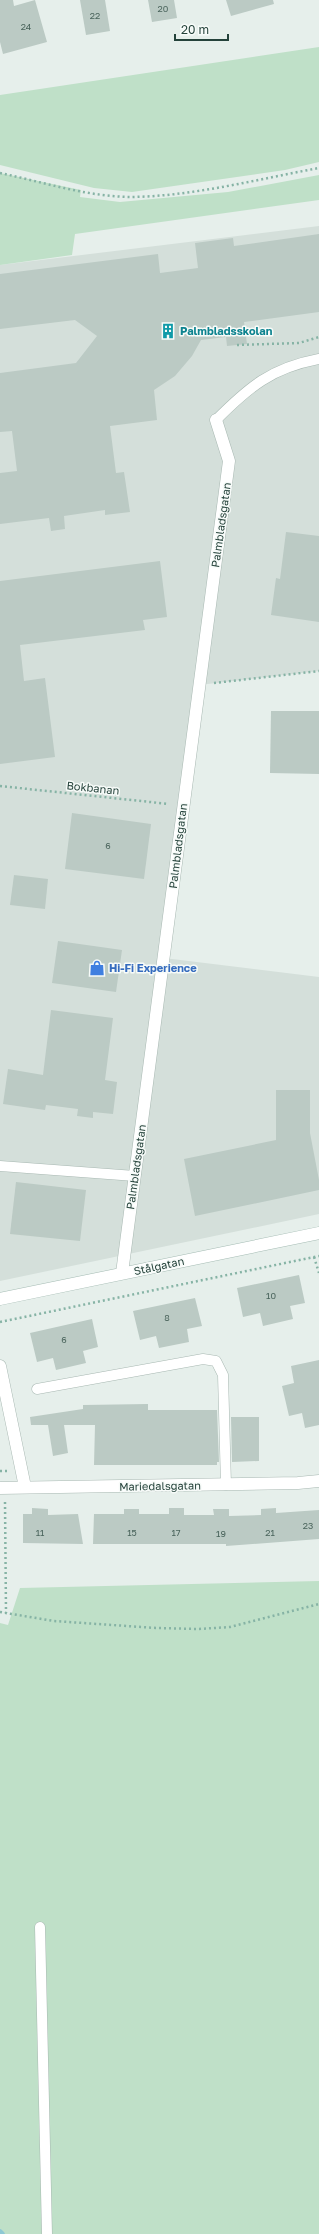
<svg xmlns="http://www.w3.org/2000/svg" width="319" height="2234" viewBox="0 0 319 2234" font-family="'Golos Text',sans-serif">
<style>
.built{fill:#d4dfda}
.green{fill:#bfe0c8}
.lines{fill:none;stroke-linecap:round;stroke-linejoin:round}
.stream{stroke:#8ec9d4;stroke-width:5.5}
.building{fill:#bbcac4}
.lane-casing{stroke:#a8b8b2;stroke-width:11}
.street-casing{stroke:#a8b8b2;stroke-width:13}
.secondary-casing{stroke:#a4bbb3;stroke-width:13}
.path{stroke:#86b3a5;stroke-width:2.5;stroke-dasharray:2 3;stroke-linecap:butt}
.lane{stroke:#fff;stroke-width:10}
.street{stroke:#fff;stroke-width:12}
.secondary{stroke:#fff;stroke-width:12}
.labels{text-anchor:middle;stroke-width:3;stroke-linejoin:round;paint-order:stroke}
.number-label{font-size:9px;fill:#4a645c}
.culture-label{font-size:11px;font-weight:bold;fill:#0d838f;stroke:#f7fbf9;text-anchor:start}
.street-label{font-size:11px;fill:#24423a;stroke:#f7fbf9}
.shop-label{font-size:11px;font-weight:bold;fill:#366cbe;stroke:#f7fbf9;text-anchor:start}
</style>
<rect width="100%" height="100%" fill="#e6efeb"/>
<!-- built -->
<polygon class="built" points="319,226 319,671 199,685 164,958 319,977 319,1214 0,1281 0,265"/>
<!-- green -->
<g class="green">
<polygon points="319,47 319,162 285,170 132,192 94,188 0,165 0,95"/>
<polygon points="0,173 81,190 80,197 120,202 228,192 319,175 319,200 75,234 72,255 0,265"/>
<polygon points="319,1581 319,2234 0,2234 0,1623 8,1625 20,1588"/>
</g>
<g class="lines">
<!-- stream -->
<polyline class="stream" points="0,2232 2,2234"/>
</g>
<!-- building -->
<g class="building">
<polygon points="0,0 13,0 14,6 35,0 47,42 3,54 0,42"/>
<polygon points="80,0 105,0 110,31 86,35"/>
<polygon points="148,0 174,0 177,18 152,22"/>
<polygon points="226,0 273,0 274,4 231,16"/>
<polygon points="319,234 319,312 244,322 247,344 227,346 226,337 201,340 192,356 175,376 154,390 157,420 110,426 116,473 124,472 130,512 105,515 105,510 64,516 65,529 51,531 49,518 0,524 0,473 17,471 12,431 0,432 0,373 76,363 97,336 75,320 0,329 0,274 158,254 160,273 198,268 195,243 233,238 234,246"/>
<polygon points="286,532 319,536 319,622 271,615 276,578 280,579"/>
<polygon points="160,561 167,617 143,620 145,630 20,645 24,681 45,678 55,757 0,764 0,581"/>
<polygon points="271,711 319,711 319,774 270,773"/>
<polygon points="72,813 151,824 144,879 65,869"/>
<polygon points="14,875 48,879 45,909 10,905"/>
<polygon points="58,941 122,950 116,992 52,983"/>
<polygon points="51,1010 113,1018 105,1080 117,1082 113,1114 93,1112 93,1118 77,1116 78,1109 46,1105 45,1110 3,1104 8,1069 43,1075"/>
<polygon points="276,1090 310,1090 310,1133 319,1180 319,1190 195,1216 184,1159 276,1140"/>
<polygon points="16,1182 86,1190 80,1241 10,1234"/>
<polygon points="299,1275 305,1303 290,1306 293,1319 263,1326 260,1313 243,1317 237,1288"/>
<polygon points="195,1298 202,1326 187,1329 189,1342 159,1348 156,1336 140,1340 133,1311"/>
<polygon points="92,1319 98,1347 83,1351 86,1363 56,1370 53,1358 37,1362 30,1333"/>
<polygon points="319,1360 319,1425 305,1428 302,1413 289,1416 282,1386 294,1383 291,1366"/>
<polygon points="148,1404 148,1410 217,1410 219,1462 217,1462 217,1465 94,1465 95,1425 64,1425 68,1453 53,1456 48,1425 31,1425 30,1417 83,1409 83,1405"/>
<polygon points="231,1417 259,1417 259,1461 232,1462"/>
<polygon points="32,1508 48,1509 48,1515 78,1514 83,1544 23,1543 23,1514 32,1514"/>
<polygon points="169,1508 184,1508 184,1515 214,1515 213,1509 229,1509 229,1516 261,1515 261,1509 276,1508 276,1513 319,1510 319,1539 226,1546 226,1544 93,1544 94,1514 124,1514 124,1509 139,1509 139,1514 169,1514"/>
</g>
<g class="lines">
<defs>
<g id="lane">
<path d="M 216,420 C 249,387 271,368 319,359"/>
<polyline points="0,1166 135,1176"/>
<polyline points="37,1389 203,1359 216,1361 223,1375 226,1485"/>
<polyline points="40,1927 47,2234"/>
</g>
<g id="street">
<polyline points="122,1273 229,461 216,420"/>
<polyline points="0,1366 25,1487"/>
<polyline points="0,1488 298,1483 319,1481"/>
</g>
<polyline id="secondary" points="0,1299 319,1233"/>
</defs>
<!-- lane casing -->
<use href="#lane" class="lane-casing"/>
<!-- street casing -->
<use href="#street" class="street-casing"/>
<!-- secondary casing -->
<use href="#secondary" class="secondary-casing"/>
<!-- path -->
<g class="path">
<path d="M 0,173 C 43,182 88,197 132,197 C 195,196 258,179 319,168"/>
<polyline points="237,345 299,343 319,337"/>
<polyline points="214,683 319,671"/>
<polyline points="0,786 169,804"/>
<polyline points="314,1257 319,1273"/>
<polyline points="0,1322 319,1256"/>
<polyline points="0,1471 7,1471"/>
<polyline points="5,1502 6,1613"/>
<polyline points="0,1612 54,1621 156,1628 199,1629 230,1627 319,1604"/>
</g>
<!-- lane -->
<use href="#lane" class="lane"/>
<!-- street -->
<use href="#street" class="street"/>
<!-- secondary -->
<use href="#secondary" class="secondary"/>
</g>
<!-- icons -->
<defs>
<symbol id="building-bare" viewBox="-9 -9 18 18"><path d="M-4-6H4V6H1V3H-1V6H-4ZM-2.5-4.3h1.7v1.8h-1.7ZM.8-4.3h1.7v1.8H.8ZM-2.5-1h1.7V.8h-1.7ZM.8-1h1.7V.8H.8Z" fill="#0f9aa8" stroke="#f7fbf9" stroke-width="2.5" paint-order="stroke"/></symbol>
<symbol id="shop-bare" viewBox="-9 -9 18 18"><path d="M-5-2.5h2.3a2.7 3.5 0 0 1 5.4 0H5L5.5 6h-11ZM-1.5-2.5h3a1.5 2.3 0 0 0-3 0Z" fill="#3f7fe0" stroke="#f7fbf9" stroke-width="2.5" paint-order="stroke"/></symbol>
</defs>
<g fill-rule="evenodd">
<use href="#building-bare" x="157" y="320" width="22" height="22"/>
<use href="#shop-bare" x="86" y="957" width="22" height="22"/>
</g>
<g class="labels">
<!-- number labels -->
<g class="number-label">
<text x="163" y="12">20</text>
<text x="95" y="19">22</text>
<text x="26" y="30">24</text>
<text x="108" y="849">6</text>
<text x="271" y="1299">10</text>
<text x="167" y="1321">8</text>
<text x="64" y="1343">6</text>
<text x="308" y="1529">23</text>
<text x="40" y="1536">11</text>
<text x="132" y="1536">15</text>
<text x="176" y="1536">17</text>
<text x="270" y="1536">21</text>
<text x="221" y="1537">19</text>
</g>
<!-- culture labels -->
<g class="culture-label">
<text x="180" y="335">Palmbladsskolan</text>
</g>
<!-- street labels -->
<g class="street-label">
<text transform="translate(221 525) rotate(-82)" y="4">Palmbladsgatan</text>
<text transform="translate(93 788) rotate(6)" y="4">Bokbanan</text>
<text transform="translate(178 846) rotate(-83)" y="4">Palmbladsgatan</text>
<text transform="translate(136 1167) rotate(-82)" y="4">Palmbladsgatan</text>
<text transform="translate(159 1266) rotate(-12)" y="4">Stålgatan</text>
<text transform="translate(160 1486) rotate(-1)" y="4">Mariedalsgatan</text>
</g>
<!-- shop labels -->
<g class="shop-label">
<text x="109" y="972">Hi-Fi Experience</text>
</g>
</g>
<!-- scale -->
<path d="M175 34v6h53v-6" fill="none" stroke="#24423a" stroke-width="2"/>
<text x="181" y="34" font-size="12" fill="#24423a" stroke="#f7fbf9" stroke-width="3" paint-order="stroke">20 m</text>
</svg>
